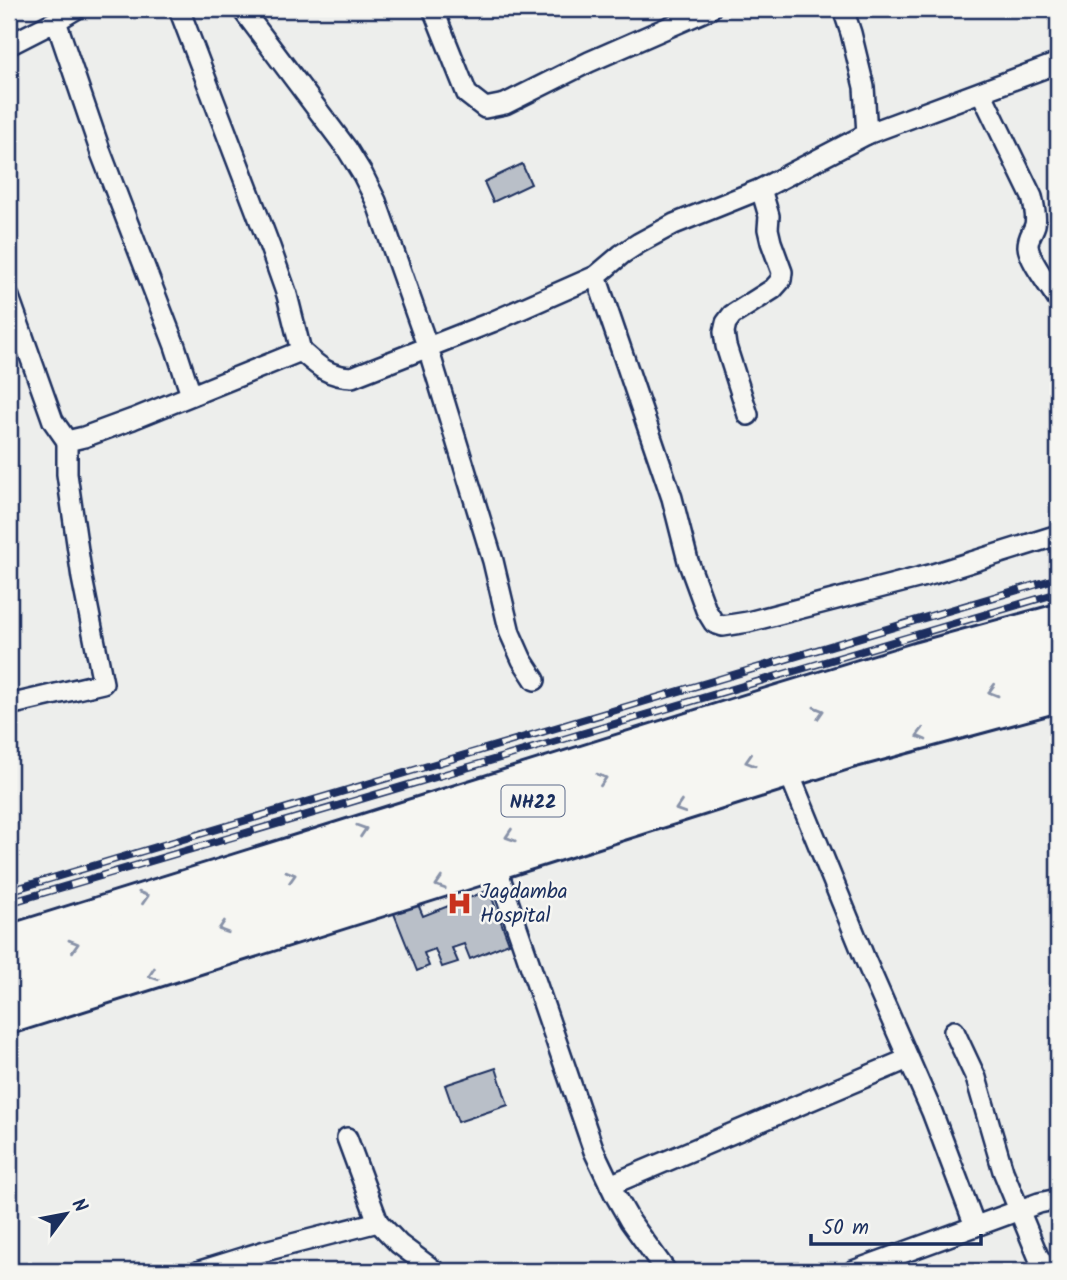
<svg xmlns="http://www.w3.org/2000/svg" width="1067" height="1280" viewBox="0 0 1067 1280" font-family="Kalam,sans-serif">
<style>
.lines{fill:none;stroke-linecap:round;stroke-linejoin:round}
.stream{stroke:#6e7a96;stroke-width:7}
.building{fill:#b9bfc8;stroke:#1b2f5e;stroke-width:2}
.street-casing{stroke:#1b2f5e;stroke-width:24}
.secondary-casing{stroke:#1b2f5e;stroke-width:32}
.highway-casing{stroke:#1b2f5e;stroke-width:40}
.street{stroke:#f6f6f2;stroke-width:19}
.secondary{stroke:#f6f6f2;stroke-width:26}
.highway{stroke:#f6f6f2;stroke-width:35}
.rail-casing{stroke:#1b2f5e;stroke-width:8}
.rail{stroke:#f6f6f2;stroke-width:5;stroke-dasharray:16;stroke-linecap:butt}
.oneway{stroke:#8892a8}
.labels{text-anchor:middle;stroke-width:5;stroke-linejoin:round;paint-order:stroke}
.shield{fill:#f6f6f2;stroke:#5d6b8a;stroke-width:2}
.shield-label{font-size:19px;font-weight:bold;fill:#1b2f5e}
.poi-label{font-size:21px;fill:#1b2f5e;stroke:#f6f6f2;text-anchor:start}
</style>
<rect width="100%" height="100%" fill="#edeeec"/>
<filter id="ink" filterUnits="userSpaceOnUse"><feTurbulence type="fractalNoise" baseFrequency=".0143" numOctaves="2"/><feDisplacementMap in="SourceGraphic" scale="14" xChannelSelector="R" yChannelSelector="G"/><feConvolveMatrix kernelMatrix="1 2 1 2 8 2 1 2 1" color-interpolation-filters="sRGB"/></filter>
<g filter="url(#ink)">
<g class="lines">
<!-- stream -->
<polyline class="stream" points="9,1268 10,1271"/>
</g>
<!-- building -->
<g class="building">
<polygon points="522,164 531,184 493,202 484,182"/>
<polygon points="489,890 509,943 470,959 464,944 452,948 458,962 442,967 435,949 424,953 429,966 417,971 393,911 417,902 423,916"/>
<polygon points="496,1068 508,1105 458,1122 445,1085"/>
</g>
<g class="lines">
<defs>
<g id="street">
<polyline points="179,9 270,247 287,295 301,351"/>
<polyline points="242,9 347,149 363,175 376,201 428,348 493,561 510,633 522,660 535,680"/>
<polyline points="433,9 467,94 485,108 505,104 589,62 710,9"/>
<polyline points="843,9 851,33 864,87 867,134 1058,63"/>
<polyline points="56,21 101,153 175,346 191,395"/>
<polyline points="9,45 56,21 76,9"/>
<path d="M 981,92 L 1032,197 C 1034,205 1037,216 1035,225 C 1033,232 1028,237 1028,246 C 1029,261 1050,286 1058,300"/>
<polyline points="596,276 672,498 688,561 706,610 714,623 723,626 748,622 933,574 1058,535"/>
<path d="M 9,297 L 53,421 L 67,441 L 84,437 L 133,419 L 301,351 C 319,367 328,376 352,377 L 492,322 L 596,276 L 622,254 L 639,243 L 674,224 L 761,189 L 867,134"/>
<polyline points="748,415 726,346 724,332 726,323 732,315 773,289 781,280 782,272 771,242 768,229 769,216 761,189"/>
<polyline points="9,705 103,683 82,578 67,474 67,441"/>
<polyline points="789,773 865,959 932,1112 975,1226"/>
<polyline points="496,866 594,1151 614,1193 630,1221 666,1271"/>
<polyline points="954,1031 976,1078 1003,1171 1038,1256 1047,1271"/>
<polyline points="347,1138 378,1222 399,1244 435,1271"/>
<polyline points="610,1185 908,1059"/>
<polyline points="200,1271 265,1251 378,1222"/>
<polyline points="853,1271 1039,1203 1058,1199"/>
</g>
<g id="secondary">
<polyline points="9,939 765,703 919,656 1058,618"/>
<polyline points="9,1020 847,755 1058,698"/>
</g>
<g id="highway">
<polyline points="9,965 488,814 1036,645 1058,640"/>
<polyline points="9,997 369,881 804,744 1058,672"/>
</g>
</defs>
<!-- street casing -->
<use href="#street" class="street-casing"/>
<!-- secondary casing -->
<use href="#secondary" class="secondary-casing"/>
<!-- highway casing -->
<use href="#highway" class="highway-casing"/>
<!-- street -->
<use href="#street" class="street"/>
<!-- secondary -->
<use href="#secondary" class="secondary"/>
<!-- highway -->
<use href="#highway" class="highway"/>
<defs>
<g id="rail">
<polyline points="9,891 1058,578"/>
<polyline points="9,903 1058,593"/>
</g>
</defs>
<!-- rail casing -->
<use href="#rail" class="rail-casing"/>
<!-- rail -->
<use href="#rail" class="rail"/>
</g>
<!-- one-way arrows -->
<defs><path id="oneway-chevron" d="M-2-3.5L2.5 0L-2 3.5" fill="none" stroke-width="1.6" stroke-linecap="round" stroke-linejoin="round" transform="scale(1.75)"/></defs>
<g class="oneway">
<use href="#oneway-chevron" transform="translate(993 691) rotate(164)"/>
<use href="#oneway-chevron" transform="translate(819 712) rotate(-17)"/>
<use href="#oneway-chevron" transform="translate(921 735) rotate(165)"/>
<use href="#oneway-chevron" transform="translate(750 761) rotate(163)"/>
<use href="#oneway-chevron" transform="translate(602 779) rotate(-17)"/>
<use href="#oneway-chevron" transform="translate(680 808) rotate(162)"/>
<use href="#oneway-chevron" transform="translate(362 830) rotate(-18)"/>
<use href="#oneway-chevron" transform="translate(510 836) rotate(162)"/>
<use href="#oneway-chevron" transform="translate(291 876) rotate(-17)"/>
<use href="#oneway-chevron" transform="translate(440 884) rotate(162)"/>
<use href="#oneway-chevron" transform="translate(144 897) rotate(-17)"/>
<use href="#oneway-chevron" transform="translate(223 928) rotate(162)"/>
<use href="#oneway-chevron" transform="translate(74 945) rotate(-17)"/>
<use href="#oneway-chevron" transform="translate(153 975) rotate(162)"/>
</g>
</g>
<!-- icons -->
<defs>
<symbol id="hospital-bare" viewBox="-9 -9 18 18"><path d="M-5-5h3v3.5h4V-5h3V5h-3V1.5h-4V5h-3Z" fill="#c8321e" stroke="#f6f6f2" stroke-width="2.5" paint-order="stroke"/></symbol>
</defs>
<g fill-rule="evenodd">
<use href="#hospital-bare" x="442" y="886" width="35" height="35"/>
</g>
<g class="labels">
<!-- shield labels -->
<rect class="shield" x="501.5" y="785.5" width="63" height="31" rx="5"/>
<g class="shield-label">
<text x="533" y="808">NH22</text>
</g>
<!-- poi labels -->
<g class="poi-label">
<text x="480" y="898">Jagdamba<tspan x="480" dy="24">Hospital</tspan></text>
</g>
</g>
<!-- margin -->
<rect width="1067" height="1280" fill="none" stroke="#f6f6f2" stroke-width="35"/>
<rect x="18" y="18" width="1032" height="1245" fill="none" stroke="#1b2f5e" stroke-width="2.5" filter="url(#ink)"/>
<!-- north arrow -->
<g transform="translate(66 1214) rotate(58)" stroke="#f6f6f2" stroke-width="5" paint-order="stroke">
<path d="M0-5L12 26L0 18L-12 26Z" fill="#1b2f5e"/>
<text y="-10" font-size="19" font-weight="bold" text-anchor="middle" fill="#1b2f5e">N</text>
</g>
<!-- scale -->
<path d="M811 1234v10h170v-10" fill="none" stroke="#1b2f5e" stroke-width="3.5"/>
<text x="822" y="1234" font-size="21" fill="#1b2f5e" stroke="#f6f6f2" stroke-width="5" paint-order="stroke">50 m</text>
</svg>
